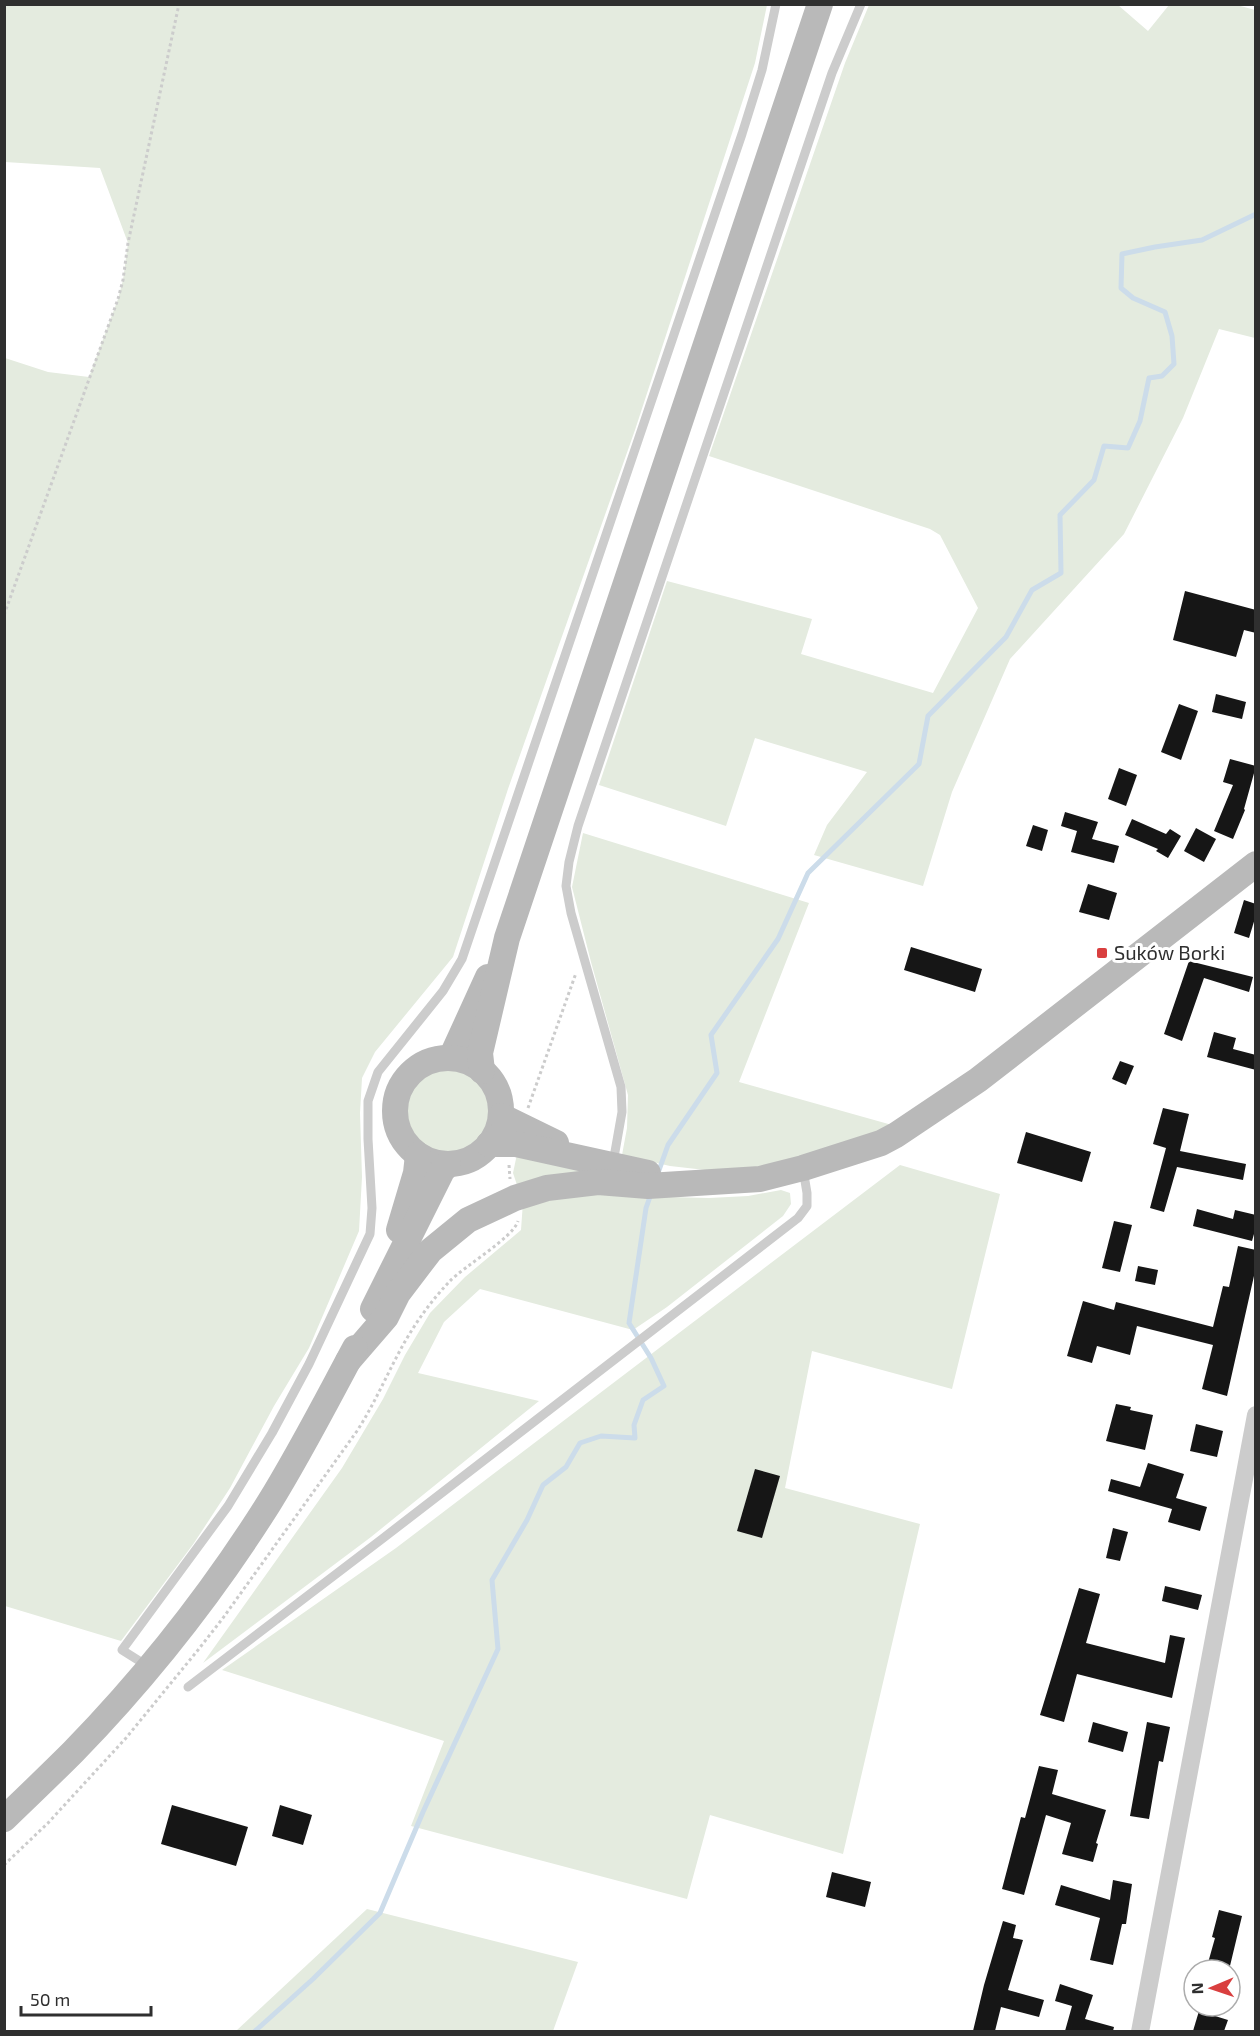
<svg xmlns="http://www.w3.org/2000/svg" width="1260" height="2036" viewBox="0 0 1260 2036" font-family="'Exo 2',sans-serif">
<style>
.green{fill:#e4ebdf}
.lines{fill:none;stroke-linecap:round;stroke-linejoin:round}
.stream{stroke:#ccdcea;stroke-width:5}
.building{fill:#161616}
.path{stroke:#ccc;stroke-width:3;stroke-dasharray:3 3;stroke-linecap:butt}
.lane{stroke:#ccc;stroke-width:9}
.street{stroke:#ccc;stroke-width:18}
.secondary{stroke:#b9b9b9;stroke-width:26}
.poi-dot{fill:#d93f3f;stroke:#fff;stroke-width:2}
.labels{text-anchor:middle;stroke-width:6;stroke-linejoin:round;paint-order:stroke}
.poi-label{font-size:20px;fill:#2f2f2f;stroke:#fff;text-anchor:start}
</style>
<rect width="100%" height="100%" fill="#fff"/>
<!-- green -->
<g class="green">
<polygon points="4,5 767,5 755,63 635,430 508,789 453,957 375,1052 362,1078 360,1113 362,1177 359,1231 309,1348 274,1406 230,1488 194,1543 121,1641 5,1606 5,358 48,372 89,377 118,299 123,280 128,243 100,168 5,162"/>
<polygon points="869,5 1118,5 1148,31 1169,5 1237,5 1255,10 1255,338 1219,329 1183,418 1124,534 1010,659 952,792 923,886 814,855 827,825 867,772 755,738 726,826 599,785 667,581 812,619 801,654 933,693 978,608 940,535 930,529 709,456 845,63"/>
<polygon points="583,833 809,903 739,1082 892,1125 849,1145 761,1170 714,1171 670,1166 622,1155 627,1128 628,1095 591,962 572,887"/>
<circle cx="448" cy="1111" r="42"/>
<polygon points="517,1154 596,1173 518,1188 513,1173"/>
<polygon points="900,1165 1000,1194 952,1389 812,1351 785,1488 920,1524 843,1854 710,1815 687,1899 411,1826 444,1741 222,1670 396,1548"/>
<polygon points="781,1190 790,1193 791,1204 783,1216 667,1307 633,1330 480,1289 444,1322 418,1373 539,1401 371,1537 203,1663 342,1468 383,1399 405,1355 430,1313 465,1277 521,1230 523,1202 587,1191 668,1197 709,1198 748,1196"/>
<polygon points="367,1909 578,1962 553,2031 236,2031"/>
</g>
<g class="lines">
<!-- stream -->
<g class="stream">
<polyline points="658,1173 668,1145 717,1073 711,1035 778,939 808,873 919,764 928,716 1006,637 1032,590 1061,573 1060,515 1094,480 1104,446 1128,448 1140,421 1149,378 1162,376 1174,364 1172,336 1165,312 1133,298 1121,288 1122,254 1155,247 1202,240 1256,214"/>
<polyline points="254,2032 313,1979 380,1913 423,1812 498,1649 492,1580 527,1520 543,1485 566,1467 580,1443 601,1436 635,1438 634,1425 643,1400 664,1386 651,1358 629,1323 646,1208 651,1194"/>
</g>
</g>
<!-- building -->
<g class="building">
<polygon points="1185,591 1256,610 1256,633 1244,630 1236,657 1173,640"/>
<polygon points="1216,694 1246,702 1242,719 1212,712"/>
<polygon points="1179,704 1198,711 1181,760 1161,752"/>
<polygon points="1230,759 1256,766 1244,809 1245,810 1233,839 1214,831 1233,785 1223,782"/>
<polygon points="1119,768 1137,775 1126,806 1108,799"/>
<polygon points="1065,812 1098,822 1092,839 1119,846 1114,863 1071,852 1077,831 1061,826"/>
<polygon points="1132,819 1166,834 1170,829 1181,836 1168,858 1156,851 1158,849 1125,835"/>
<polygon points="1033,825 1048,830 1042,851 1026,846"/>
<polygon points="1196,828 1216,839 1204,862 1184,851"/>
<polygon points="1088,884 1117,893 1109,920 1079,912"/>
<polygon points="1244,900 1256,904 1256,915 1249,938 1234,933"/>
<polygon points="911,947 982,969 975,992 904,970"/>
<polygon points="1189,961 1253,977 1249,992 1204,978 1182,1041 1164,1034"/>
<polygon points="1214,1032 1236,1038 1233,1049 1256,1055 1256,1070 1207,1057"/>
<polygon points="1120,1061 1134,1066 1126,1085 1112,1079"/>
<polygon points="1163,1108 1189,1114 1180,1151 1246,1164 1243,1180 1177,1167 1164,1212 1150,1208 1166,1148 1153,1144"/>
<polygon points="1026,1132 1091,1152 1082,1182 1017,1163"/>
<polygon points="1197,1209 1233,1219 1235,1210 1256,1215 1256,1227 1252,1241 1193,1226"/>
<polygon points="1114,1221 1132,1225 1120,1272 1102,1268"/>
<polygon points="1238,1246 1256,1250 1256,1267 1227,1396 1202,1389 1213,1345 1137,1326 1130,1355 1097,1346 1092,1363 1067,1356 1083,1301 1114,1310 1116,1302 1213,1327 1223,1286 1229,1287"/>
<polygon points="1138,1266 1158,1270 1155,1285 1135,1281"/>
<polygon points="1116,1404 1131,1407 1130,1410 1153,1415 1145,1450 1106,1441"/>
<polygon points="1196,1424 1223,1431 1217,1457 1190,1451"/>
<polygon points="1148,1463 1184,1474 1176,1498 1207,1507 1200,1531 1168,1522 1172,1509 1108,1491 1111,1479 1140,1487"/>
<polygon points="755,1469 780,1476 762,1538 737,1531"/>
<polygon points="1113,1528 1128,1532 1120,1561 1106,1558"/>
<polygon points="1165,1586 1202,1595 1198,1610 1162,1601"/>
<polygon points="1079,1588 1100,1594 1086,1643 1165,1663 1170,1635 1185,1638 1172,1698 1077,1674 1064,1722 1040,1715"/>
<polygon points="1093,1722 1128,1732 1123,1752 1088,1742"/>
<polygon points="1147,1722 1170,1727 1163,1762 1159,1761 1149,1819 1130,1816"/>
<polygon points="1039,1766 1058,1770 1052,1794 1106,1810 1096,1843 1098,1844 1093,1862 1062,1854 1071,1823 1046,1815 1024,1895 1002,1889 1021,1817 1025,1818"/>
<polygon points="172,1805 248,1827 236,1866 161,1844"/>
<polygon points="280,1805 312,1815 303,1845 272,1836"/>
<polygon points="832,1872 871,1882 865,1907 826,1897"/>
<polygon points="1113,1880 1132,1884 1126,1924 1122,1924 1113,1965 1090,1960 1100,1918 1055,1905 1061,1885 1110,1900"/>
<polygon points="1219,1910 1242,1916 1229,1970 1206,1970 1215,1938 1212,1937"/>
<polygon points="1003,1921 1016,1925 1013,1938 1023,1940 1008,1990 1044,2000 1039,2017 1001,2007 995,2031 973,2031 984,1985"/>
<polygon points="1060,1984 1093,1995 1085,2019 1114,2027 1113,2031 1065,2031 1072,2006 1055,2001"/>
<polygon points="1199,2011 1228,2020 1224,2031 1193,2031"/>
</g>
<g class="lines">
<!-- path -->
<g class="path">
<polyline points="4,615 118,299 123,280 128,243 179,4"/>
<polyline points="528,1108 576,973"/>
<polyline points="509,1165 510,1179"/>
<path d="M 4,1865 L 48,1823 L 126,1738 L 198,1650 L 223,1618 L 357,1431 C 375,1403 387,1374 403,1345 C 416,1322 431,1301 449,1282 C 464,1266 513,1238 518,1221"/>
</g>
<!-- lane -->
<g class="lane">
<polyline points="613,1163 622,1112 621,1087 571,913 566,886 569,862 578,826 832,73 861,4"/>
<polyline points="149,1667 122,1650 228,1506 272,1433 309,1364 370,1234 372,1208 368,1139 368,1101 378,1072 443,991 462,959 742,134 762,70 776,4"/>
<polyline points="188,1687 382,1539 798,1218 807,1206 807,1193 803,1169"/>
</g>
<!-- street -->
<polyline class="street" points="1140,2032 1256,1415"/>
<!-- secondary -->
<g class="secondary">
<polyline points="451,1058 488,977"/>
<circle cx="448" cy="1111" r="53"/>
<polyline points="482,1071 480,1053 507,938 820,4"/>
<polyline points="501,1116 556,1143"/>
<polyline points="489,1144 516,1144 648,1173"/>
<polyline points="399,1230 416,1173 418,1155"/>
<polyline points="373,1309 442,1171 448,1164"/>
<polyline points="348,1361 386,1317 398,1293 430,1251 468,1220 515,1198 547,1188 598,1182 648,1186 760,1179 803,1168 881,1143 896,1135 978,1080 1256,864"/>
<path d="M 4,1819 C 27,1797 50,1775 73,1752 C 146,1677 213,1592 269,1503 C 300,1453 327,1400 355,1348"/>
</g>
</g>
<!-- markers -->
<rect class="poi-dot" x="1096" y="947" width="12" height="12" rx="3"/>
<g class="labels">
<!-- poi labels -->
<g class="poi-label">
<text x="1114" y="960">Suków Borki</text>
</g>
</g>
<!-- border -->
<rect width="1260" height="2036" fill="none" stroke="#2f2f2f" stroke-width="12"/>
<!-- north arrow -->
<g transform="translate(1212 1988) rotate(268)"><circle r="28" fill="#ffffff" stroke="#acacac" stroke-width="1.5"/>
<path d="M0-4.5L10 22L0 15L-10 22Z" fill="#d93f3f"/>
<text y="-9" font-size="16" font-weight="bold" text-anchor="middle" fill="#2f2f2f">N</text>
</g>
<!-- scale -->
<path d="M21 2006v9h130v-9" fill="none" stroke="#2f2f2f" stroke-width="3"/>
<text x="30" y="2006" font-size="18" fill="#2f2f2f" stroke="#ffffff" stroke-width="4.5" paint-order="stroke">50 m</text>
</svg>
